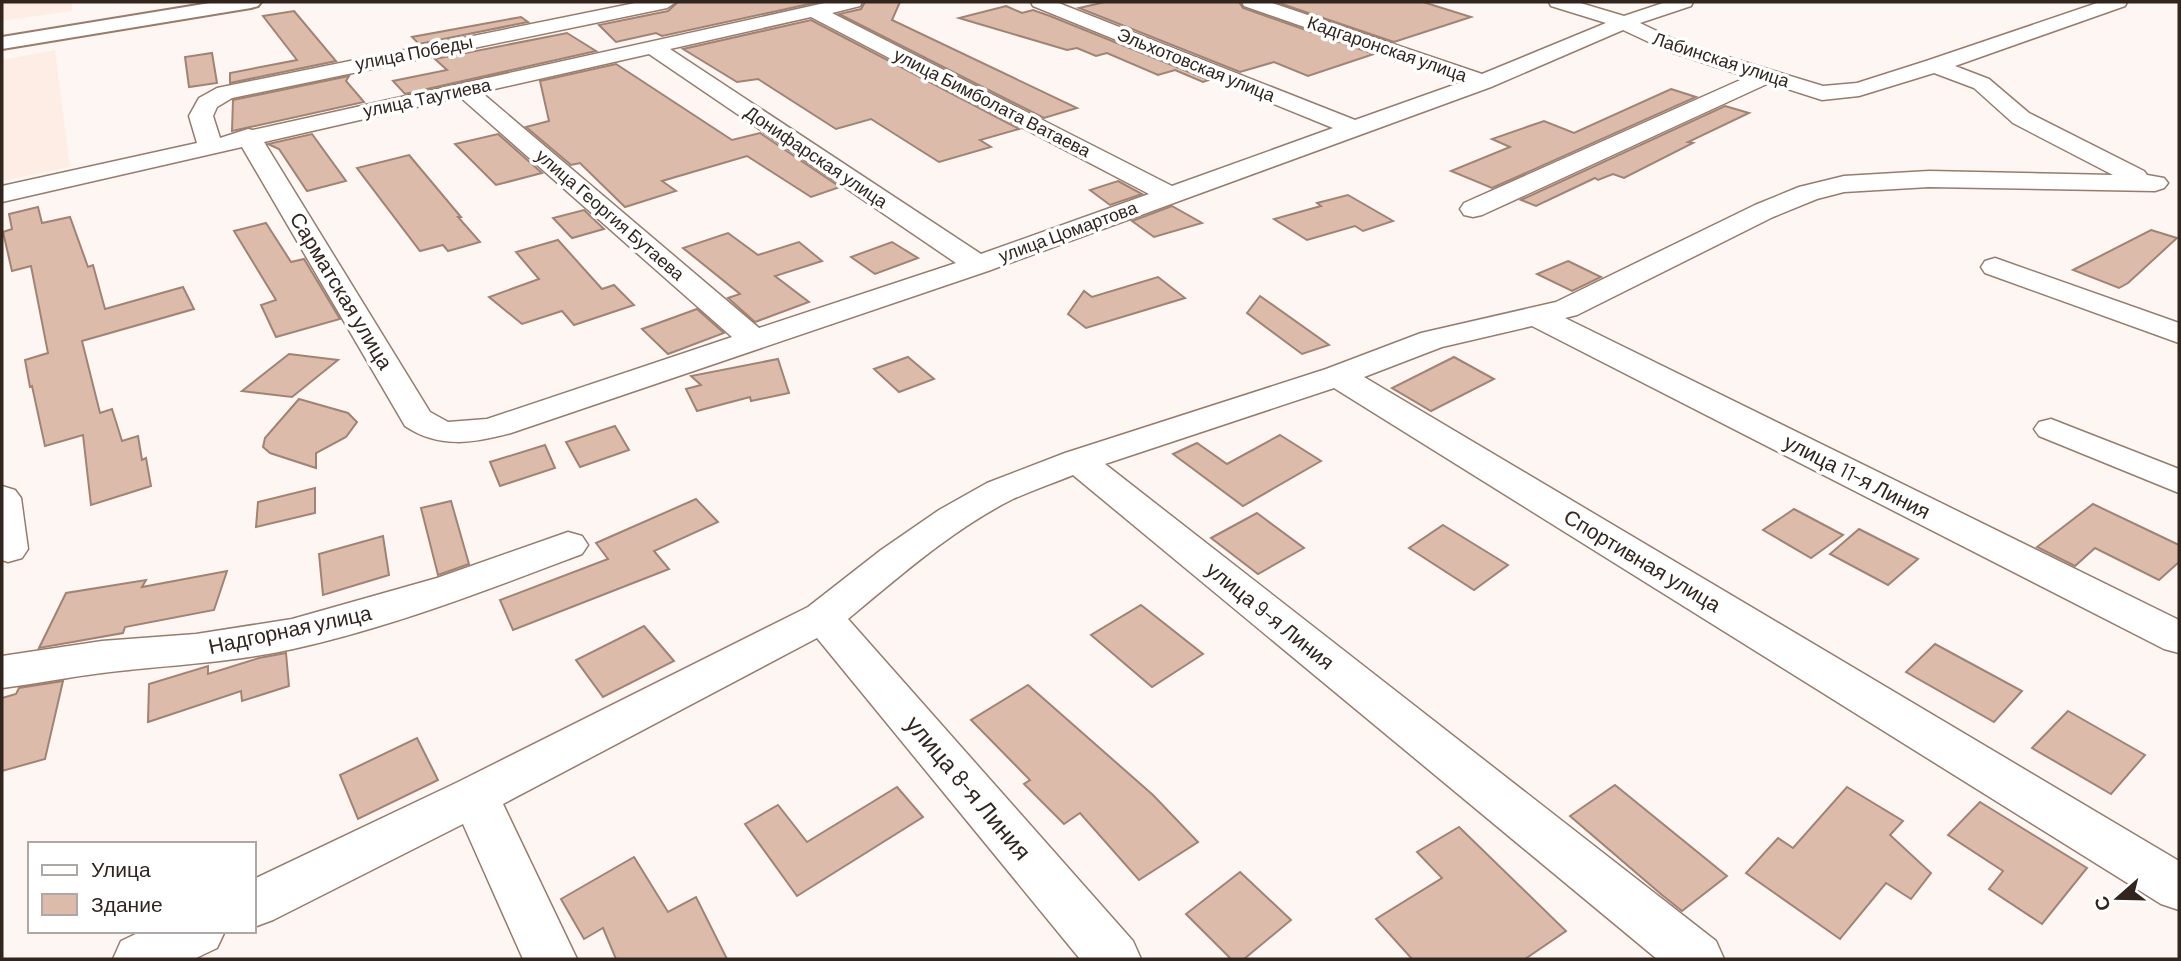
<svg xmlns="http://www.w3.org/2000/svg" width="2181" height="961" viewBox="0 0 2181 961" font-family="Barlow,sans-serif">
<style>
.built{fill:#feede5}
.building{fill:#dcbbab;stroke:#a18374;stroke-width:2}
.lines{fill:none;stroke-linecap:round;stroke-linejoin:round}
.minor-casing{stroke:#987b6b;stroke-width:3}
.major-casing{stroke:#987b6b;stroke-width:4}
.minor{fill:#fff;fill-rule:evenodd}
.major{fill:#fff;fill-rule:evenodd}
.labels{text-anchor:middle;stroke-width:7;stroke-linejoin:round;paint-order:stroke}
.far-street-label{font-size:18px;fill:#31251e;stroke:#fff}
.street-label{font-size:21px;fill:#31251e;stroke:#fff}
.near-street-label{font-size:24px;fill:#31251e;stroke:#fff}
</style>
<rect width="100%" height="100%" fill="#fdf6f3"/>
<!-- built -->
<g class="built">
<polygon points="2,2 72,2 72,11 2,21"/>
<polygon points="55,50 70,167 2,181 2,60"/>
</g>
<!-- building -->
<g class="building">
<polygon points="678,2 818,2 662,36 656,33 616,42 599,25 668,11"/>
<polygon points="865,2 900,2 892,20 1077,108 1044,118 839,14 861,9"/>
<polygon points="1105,2 1239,2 1243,8 1374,54 1308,76 1274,62 1240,72 1079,8"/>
<polygon points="1276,2 1423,2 1471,17 1394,42"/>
<polygon points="1006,6 1022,13 1033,10 1050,16 1209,80 1203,82 1175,70 1158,75 1107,53 1096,56 1077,48 1067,50 959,18"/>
<polygon points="294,11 336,61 230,83 230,73 297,60 263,16"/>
<polygon points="521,17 528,22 419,44 412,37"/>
<polygon points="811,20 1019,129 980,140 991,147 939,162 871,119 836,129 758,79 737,82 683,49"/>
<polygon points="567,33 596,51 405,94 393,81 447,70 435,59"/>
<polygon points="212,53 217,83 189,87 185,57"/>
<polygon points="616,64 732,140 760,133 840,187 811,197 747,156 662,181 676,191 625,207 580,163 571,165 526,127 549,121 540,81"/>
<polygon points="349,76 346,81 364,102 232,131 233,100"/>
<polygon points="1671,89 1696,97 1492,188 1451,171 1510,147 1492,139 1544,121 1574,133"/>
<polygon points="1725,106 1749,113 1688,142 1693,143 1624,178 1613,174 1598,180 1595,178 1536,206 1521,200"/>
<polygon points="312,134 346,181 307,191 279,149 268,144"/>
<polygon points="498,134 542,173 496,185 455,144"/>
<polygon points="409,155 461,217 458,217 480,242 448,251 443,245 420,251 357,168"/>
<polygon points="1118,181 1142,194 1110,205 1090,190"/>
<polygon points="1348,195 1393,221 1363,231 1355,226 1307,240 1274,219 1321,206 1317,203"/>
<polygon points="1172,206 1202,223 1154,237 1132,221"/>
<polygon points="38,207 42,223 70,217 88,267 93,265 105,309 183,287 194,309 82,341 100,413 112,409 122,441 138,436 142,460 146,458 151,486 91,505 83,435 45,446 32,386 30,387 25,360 48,353 31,266 12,271 3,232 12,229 9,214"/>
<polygon points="584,210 604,229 572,238 553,218"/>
<polygon points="266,223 291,262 304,259 340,319 276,337 261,305 276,300 234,231"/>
<polygon points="2151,230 2177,238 2128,283 2119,288 2073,270"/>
<polygon points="728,233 758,255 799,242 822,261 775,276 809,302 755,322 728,298 740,294 683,248"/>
<polygon points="558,240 602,289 614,285 634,305 574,325 562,311 522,324 489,297 539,279 516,252"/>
<polygon points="892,242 918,258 875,274 851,257"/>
<polygon points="1568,261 1601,277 1572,291 1537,274"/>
<polygon points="1158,277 1185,298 1086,328 1068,314 1084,291 1092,297"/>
<polygon points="1260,296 1329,345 1302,354 1247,313"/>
<polygon points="697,309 724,333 668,354 642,329"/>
<polygon points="289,354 338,360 292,397 242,391"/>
<polygon points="908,357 934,379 899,392 874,369"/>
<polygon points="1454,357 1494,379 1431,411 1392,388"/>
<polygon points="778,359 789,393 751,401 750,397 697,411 686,389 701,385 691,376"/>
<polygon points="299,399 348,413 357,422 346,437 316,453 316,468 270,453 263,447 265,438"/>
<polygon points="615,426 629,450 580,467 566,442"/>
<polygon points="1280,435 1321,461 1243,506 1173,454 1197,443 1227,464"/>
<polygon points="545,445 555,468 500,486 490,462"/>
<polygon points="315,488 315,513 256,527 258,502"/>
<polygon points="696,499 718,522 654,551 669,569 513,630 500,600 608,559 596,543"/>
<polygon points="451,501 469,564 438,575 421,508"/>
<polygon points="2093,504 2179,545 2179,562 2159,580 2095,548 2075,566 2037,547"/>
<polygon points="1794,509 1843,535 1811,558 1763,530"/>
<polygon points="1257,513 1304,548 1258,574 1211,538"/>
<polygon points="1443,525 1508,565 1474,590 1409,548"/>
<polygon points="1859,529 1918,559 1888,585 1830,554"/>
<polygon points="383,536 389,575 323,595 319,554"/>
<polygon points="227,571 214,610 125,627 123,633 39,648 66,593 146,580 142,587"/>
<polygon points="1141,605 1203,654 1152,687 1091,635"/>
<polygon points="644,626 674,661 603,697 576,660"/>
<polygon points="1935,644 2022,691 1994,722 1906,672"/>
<polygon points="286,653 289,686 242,701 241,691 148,722 149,684 208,666 208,674 259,658"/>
<polygon points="63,681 45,759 2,771 2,698 16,694 19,688"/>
<polygon points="1028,685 1153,795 1198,842 1139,880 1080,813 1064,824 1024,784 1030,780 971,720"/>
<polygon points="2068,711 2145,755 2111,794 2032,748"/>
<polygon points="417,738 438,780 358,819 340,775"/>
<polygon points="1615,785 1727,876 1682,911 1662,895 1570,816"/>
<polygon points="897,787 923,817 797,896 745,824 778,805 807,842"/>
<polygon points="1847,787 1903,821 1890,835 1931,873 1911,899 1886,883 1840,939 1746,873 1778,838 1793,848"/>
<polygon points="1980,802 2087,868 2042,924 1989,889 2003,871 1948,835"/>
<polygon points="1459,827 1566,931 1525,959 1412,959 1376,919 1442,878 1417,852"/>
<polygon points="634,857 668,912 696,897 727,959 616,959 603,928 584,939 561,899"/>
<polygon points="1240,872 1291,920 1244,959 1231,959 1186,914"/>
</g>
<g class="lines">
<defs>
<g id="minor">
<path d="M 640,2 L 676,2 L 667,8 L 232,98 L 217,107 L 213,116 L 220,138 L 248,129 L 253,130 L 829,2 L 862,2 L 860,6 L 832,13 L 1172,186 L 1333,128 L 1033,6 L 1031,2 L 1056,2 L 1355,120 L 1462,82 L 1244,6 L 1242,2 L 1269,2 L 1482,74 L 1606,23 L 1551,6 L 1549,2 L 1577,2 L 1624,16 L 1666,2 L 1693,2 L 1691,6 L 1640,23 L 1682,43 L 1823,86 L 1857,83 L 1926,61 L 2100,2 L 2127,2 L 2125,6 L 1955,66 L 1989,79 L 2029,113 L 2144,171 L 2147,175 L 2164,178 L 2168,183 L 2164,188 L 2155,191 L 1929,187 L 1844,192 L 1817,199 L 1773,217 L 1577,315 L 1565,318 L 2179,620 L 2179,653 L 2164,649 L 1532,326 L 1442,347 L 1364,377 L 2179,861 L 2179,910 L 2161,904 L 1334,388 L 1105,464 L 1716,941 L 1724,959 L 1657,959 L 1073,475 C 1054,483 1033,490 1013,499 C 953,529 900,576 848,619 L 1133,941 L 1141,959 L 1080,959 L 817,638 L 503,804 L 577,959 L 523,959 L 463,824 L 273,920 L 254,927 L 254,879 L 458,782 L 808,607 L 881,550 L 939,510 L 987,483 L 1065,453 L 1326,369 L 1421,333 L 1556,302 L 1755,205 L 1799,187 L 1844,176 L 1929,171 L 2113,175 L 2013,123 L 1974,88 L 1934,73 L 1859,96 L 1822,100 L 1769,83 L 1482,215 L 1473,217 L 1464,215 L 1460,209 L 1464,203 L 1747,77 L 1668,51 L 1623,30 L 1491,87 L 988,271 L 511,433 C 474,443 439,449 405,426 L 242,147 L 2,202 L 2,186 L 197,143 L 189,116 L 199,98 L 217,88 ZM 811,17 L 1149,194 L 981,254 L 670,49 ZM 649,54 L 956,263 L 759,328 L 481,92 ZM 460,97 L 732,337 L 487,419 L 448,422 L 430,412 L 264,142 Z"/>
<polygon points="1995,258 2179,323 2179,343 1985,273 1981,267 1985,261"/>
<polygon points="2051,419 2179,469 2179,493 2039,436 2034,429 2039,422"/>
<polygon points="2,486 15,490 21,498 28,549 22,558 8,562 2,560"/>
<path d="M 568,532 L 582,536 L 588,545 L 582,554 C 487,590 392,627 293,649 C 230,663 166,665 102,673 C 69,677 35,684 2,688 L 2,656 L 102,641 L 196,634 L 292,619 L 437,578 Z"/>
<polygon points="142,931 225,931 217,948 194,959 113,959 121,941"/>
</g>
<polygon id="major" points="216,2 261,2 258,6 251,8 2,49 2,37"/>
</defs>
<!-- minor casing -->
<use href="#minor" class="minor-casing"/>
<!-- major casing -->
<use href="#major" class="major-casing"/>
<!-- minor -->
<use href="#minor" class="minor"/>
<!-- major -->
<use href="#major" class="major"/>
</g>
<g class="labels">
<!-- far-street labels -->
<g class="far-street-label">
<text transform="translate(1387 49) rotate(19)" y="6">Кадгаронская улица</text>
<text transform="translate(414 53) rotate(-11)" y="6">улица Победы</text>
<text transform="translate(1721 60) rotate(18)" y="6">Лабинская улица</text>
<text transform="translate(1196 65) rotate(22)" y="6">Эльхотовская улица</text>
<text transform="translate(427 98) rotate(-12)" y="6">улица Таутиева</text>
<text transform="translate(992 103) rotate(27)" y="6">улица Бимболата Ватаева</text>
<text transform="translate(816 157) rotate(34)" y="6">Донифарская улица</text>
<text transform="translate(610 215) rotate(41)" y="6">улица Георгия Бутаева</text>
<text transform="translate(1068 232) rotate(-20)" y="6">улица Цомартова</text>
</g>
<!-- street labels -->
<g class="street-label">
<text transform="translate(341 291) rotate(59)" y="7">Сарматская улица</text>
<text transform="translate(1857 477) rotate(27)" y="7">улица 11-я Линия</text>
<text transform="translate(1642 561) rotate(31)" y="7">Спортивная улица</text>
<text transform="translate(1270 616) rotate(39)" y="7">улица 9-я Линия</text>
<text transform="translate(290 630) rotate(-12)" y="7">Надгорная улица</text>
</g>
<!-- near-street labels -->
<g class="near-street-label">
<text transform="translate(968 788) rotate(50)" y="8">улица 8-я Линия</text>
</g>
</g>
<!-- border -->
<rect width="2181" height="961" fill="none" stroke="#31251e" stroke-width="7"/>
<!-- legend -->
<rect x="28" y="842" width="228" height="91" fill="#ffffff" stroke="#ada8a5" stroke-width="2"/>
<rect x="42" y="865" width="35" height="10" fill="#ffffff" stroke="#ada8a5" stroke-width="2"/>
<text x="91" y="877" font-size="21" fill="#31251e">Улица</text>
<rect x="42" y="894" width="35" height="21" fill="#dcbbab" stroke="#ada8a5" stroke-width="2"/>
<text x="91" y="912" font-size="21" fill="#31251e">Здание</text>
<!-- north arrow -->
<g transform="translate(2118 898) rotate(250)" stroke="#ffffff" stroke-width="5" paint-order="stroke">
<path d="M0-5L12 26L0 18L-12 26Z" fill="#31251e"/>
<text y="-10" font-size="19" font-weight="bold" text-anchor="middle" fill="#31251e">С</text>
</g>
</svg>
